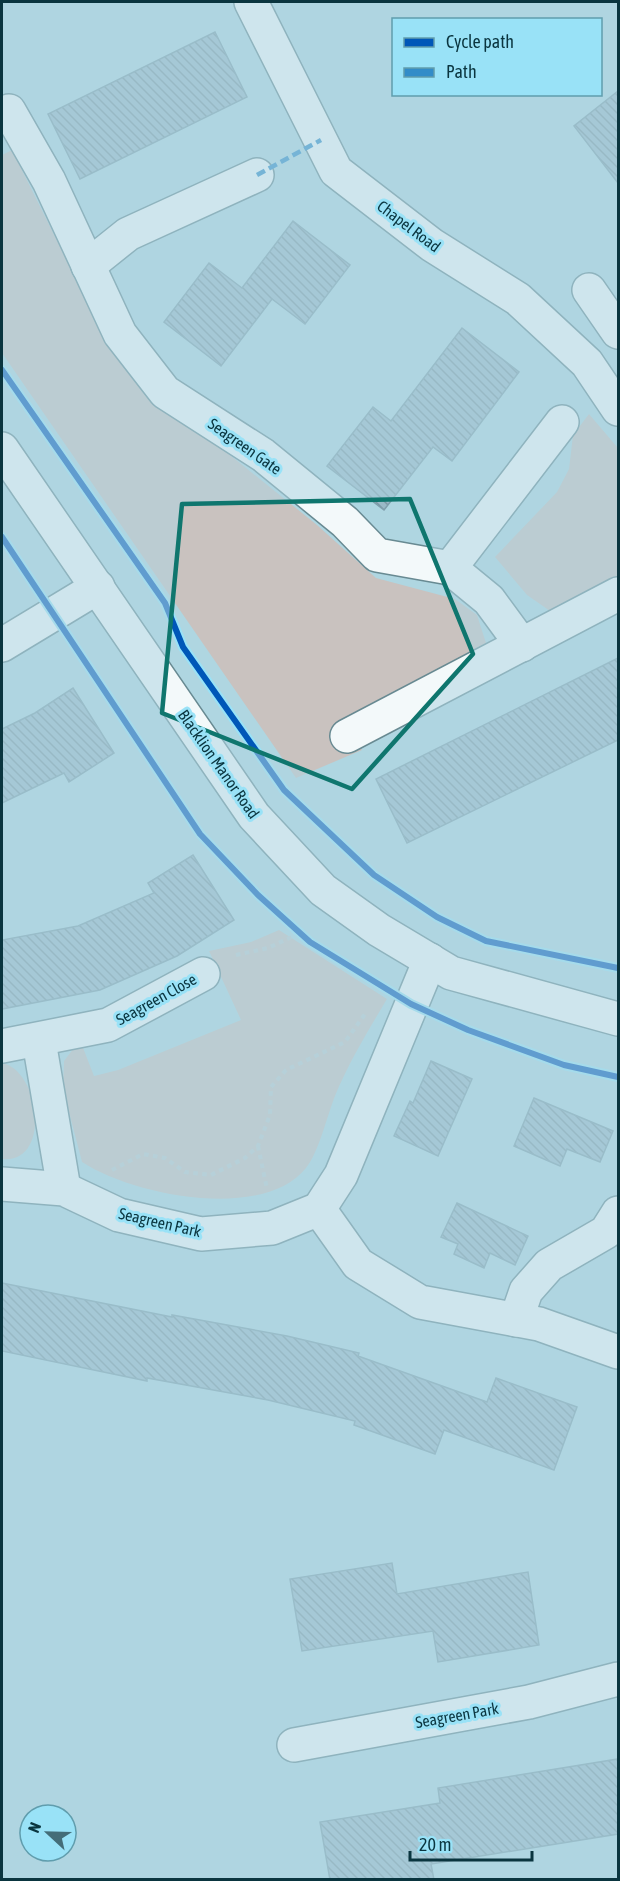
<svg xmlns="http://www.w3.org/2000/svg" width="620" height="1881" viewBox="0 0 620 1881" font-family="'Asap Condensed',sans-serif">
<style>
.grass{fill:#c9c2bf}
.building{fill:url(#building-back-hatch);stroke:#7f9fac;stroke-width:1.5}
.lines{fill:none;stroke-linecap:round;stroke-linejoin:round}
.minor-casing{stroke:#688a92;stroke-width:36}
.path{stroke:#becbcf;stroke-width:4;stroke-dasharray:4.5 4.5;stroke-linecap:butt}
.minor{stroke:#f3f9fa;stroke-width:33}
.quiet{stroke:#328cc8;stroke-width:4.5;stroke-dasharray:9 4.5;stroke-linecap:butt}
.cycleway-casing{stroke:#99e2f7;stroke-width:10}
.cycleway{stroke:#0057b8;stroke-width:6}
.marked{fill:none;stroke:#0f766e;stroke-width:4.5;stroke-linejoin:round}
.labels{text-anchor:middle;stroke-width:6;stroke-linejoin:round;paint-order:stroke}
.street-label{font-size:16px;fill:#0a353f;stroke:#99e2f7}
</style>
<defs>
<pattern id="building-back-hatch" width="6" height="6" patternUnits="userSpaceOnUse" patternTransform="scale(1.5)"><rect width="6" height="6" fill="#9ab9c7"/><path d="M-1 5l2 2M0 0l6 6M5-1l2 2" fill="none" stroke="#7c97a3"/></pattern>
</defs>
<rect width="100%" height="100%" fill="#afd6e1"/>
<!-- grass -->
<g class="grass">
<polygon points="12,150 89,305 149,397 220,447 317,525 376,578 455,599 477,615 486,643 346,720 362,750 296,778 2,353 2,155"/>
<polygon points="589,414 618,448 618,576 550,611 527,595 495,557 557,492 569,469 573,435"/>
<path d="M 279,930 L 387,999 C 368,1031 349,1062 335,1096 C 327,1116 319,1152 306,1168 C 263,1222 132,1195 82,1162 L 63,1089 L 64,1061 L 80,1040 L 94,1076 L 118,1070 L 241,1020 L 209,951 L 251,942 Z"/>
<path d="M 2,1063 C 40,1070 52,1164 2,1159 Z"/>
</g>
<!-- building -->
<g class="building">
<polygon points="215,32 247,97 80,179 48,114"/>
<polygon points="618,91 618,183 574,126"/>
<polygon points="293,221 350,265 305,324 272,299 221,366 164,322 209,263 242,288"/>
<polygon points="462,328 519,372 452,461 433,447 384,510 327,466 373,407 391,421"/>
<polygon points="618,658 618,740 407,843 376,779"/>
<polygon points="73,688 114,753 69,782 64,773 2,803 2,729 35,713"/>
<polygon points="193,855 234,920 177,956 100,990 2,1009 2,940 78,926 154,893 148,883"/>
<polygon points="431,1061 472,1079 438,1156 394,1136 410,1101 413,1103"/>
<polygon points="534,1098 613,1131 600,1162 567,1149 560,1166 514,1146"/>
<polygon points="457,1203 528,1236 515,1265 490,1253 484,1268 454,1254 458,1244 441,1237"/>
<polygon points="2,1283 172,1317 172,1315 287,1336 359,1353 358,1356 487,1402 496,1378 577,1407 554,1470 444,1430 435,1454 354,1425 355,1421 268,1400 147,1378 147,1381 2,1351"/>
<polygon points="392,1563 397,1594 528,1572 539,1645 438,1662 433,1631 302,1651 290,1579"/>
<polygon points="618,1759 618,1834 431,1864 434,1880 330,1880 320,1822 440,1803 438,1788"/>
</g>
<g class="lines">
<defs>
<g id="minor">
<polyline points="251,2 336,171 432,245 518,299 587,363 618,409"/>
<polyline points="2,114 9,111 49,181 120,334 165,392 263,455 345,522 377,555 450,568 489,600 522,645"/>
<polyline points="88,266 128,234 257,175"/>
<polyline points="589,290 618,332"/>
<polyline points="2,449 254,816 323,890 379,930 451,973 618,1019"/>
<polyline points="450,568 562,422"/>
<polyline points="2,645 98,587"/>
<polyline points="347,736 618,594"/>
<polyline points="39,1041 64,1189"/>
<polyline points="2,1046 108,1025 203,974"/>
<polyline points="2,1184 64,1189 119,1215 201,1234 272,1228 319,1209 341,1175 430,960"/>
<polyline points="319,1209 358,1264 420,1302 539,1324 618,1352"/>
<polyline points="516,1320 526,1291 549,1265 606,1232 618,1213"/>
<polyline points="294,1745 529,1702 618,1679"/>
</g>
</defs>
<!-- minor casing -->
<use href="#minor" class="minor-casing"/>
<!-- path -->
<g class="path">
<polyline points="236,955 268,948 300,933"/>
<polyline points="258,1146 267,1189"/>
<polyline points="112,1170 143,1154 165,1158 185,1172 211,1175 245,1158 258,1146 270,1115 271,1087 286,1070 345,1042 365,1014"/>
</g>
<!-- minor -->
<use href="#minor" class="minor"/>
<!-- quiet -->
<polyline class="quiet" points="257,175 321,140"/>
<defs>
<g id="cycleway">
<polyline points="2,370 165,603 183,647 284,790 374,875 437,917 486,941 618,968"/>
<polyline points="2,537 200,834 258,895 310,942 411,1004 468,1030 564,1065 618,1077"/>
</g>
</defs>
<!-- cycleway casing -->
<use href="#cycleway" class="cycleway-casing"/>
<!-- cycleway -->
<use href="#cycleway" class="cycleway"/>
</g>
<!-- marked area -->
<path d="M0 0H620V1881H0ZM 410,499 L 473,654 L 352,789 L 162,713 L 182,504 Z" fill="#afd6e1" fill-opacity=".55" fill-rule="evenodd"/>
<path class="marked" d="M 410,499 L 473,654 L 352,789 L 162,713 L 182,504 Z"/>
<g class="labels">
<!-- street labels -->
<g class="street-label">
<text transform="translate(409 226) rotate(37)" y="6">Chapel Road</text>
<text transform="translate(245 446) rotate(35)" y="6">Seagreen Gate</text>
<text transform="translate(219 764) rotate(55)" y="6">Blacklion Manor Road</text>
<text transform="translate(156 999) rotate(-29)" y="6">Seagreen Close</text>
<text transform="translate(160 1222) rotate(13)" y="6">Seagreen Park</text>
<text transform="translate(457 1715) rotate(-10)" y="6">Seagreen Park</text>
</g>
</g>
<!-- border -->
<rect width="620" height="1881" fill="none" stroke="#0a353f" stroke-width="6"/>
<!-- legend -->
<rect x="392" y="18" width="210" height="78" fill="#99e2f7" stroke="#609dad" stroke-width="1.5"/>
<rect x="404" y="38" width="30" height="9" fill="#0057b8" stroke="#609dad" stroke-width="1.5"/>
<text x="446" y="48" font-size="18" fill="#0a353f">Cycle path</text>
<rect x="404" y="68" width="30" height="9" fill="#328cc8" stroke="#609dad" stroke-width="1.5"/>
<text x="446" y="78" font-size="18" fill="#0a353f">Path</text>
<!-- north arrow -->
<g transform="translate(48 1833) rotate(292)"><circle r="28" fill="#99e2f7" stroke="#609dad" stroke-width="1.5"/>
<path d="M0-4.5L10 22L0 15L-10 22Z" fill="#446d78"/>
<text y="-9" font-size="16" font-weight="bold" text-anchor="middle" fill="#0a353f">N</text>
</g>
<!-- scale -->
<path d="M410 1851v9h122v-9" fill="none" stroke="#0a353f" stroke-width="3"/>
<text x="419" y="1851" font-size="18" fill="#0a353f" stroke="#99e2f7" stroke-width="4.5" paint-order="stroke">20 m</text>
</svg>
